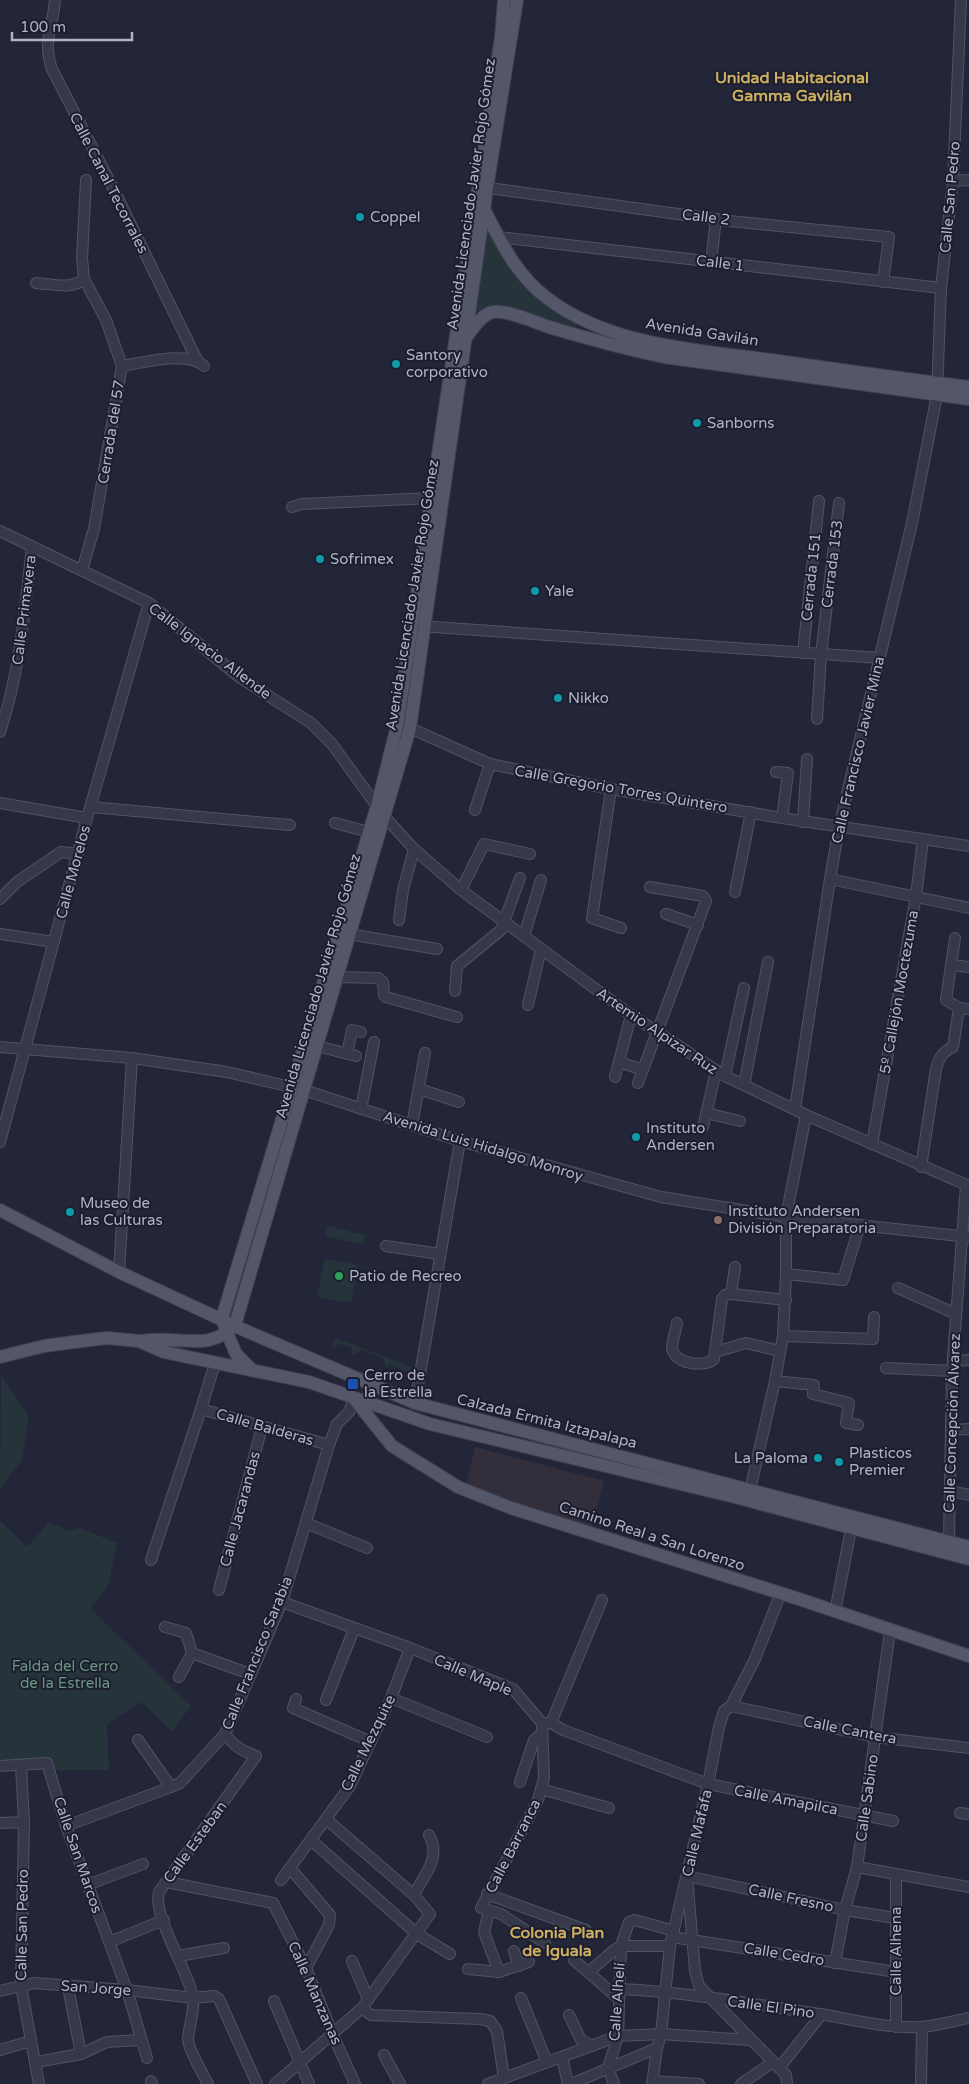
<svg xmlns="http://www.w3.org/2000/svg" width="969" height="2084" viewBox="0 0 969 2084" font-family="'Varela Round',sans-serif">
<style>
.medical{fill:#332e3b}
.green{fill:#26333b}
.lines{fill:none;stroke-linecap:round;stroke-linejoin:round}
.minor-casing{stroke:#515364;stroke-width:12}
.major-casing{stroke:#404252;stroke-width:14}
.minor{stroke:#363949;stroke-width:10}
.major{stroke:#545769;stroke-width:12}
.culture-dot{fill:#0f9aa8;stroke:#1c1e2e;stroke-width:2}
.education-dot{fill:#8d6e63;stroke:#1c1e2e;stroke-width:2}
.leisure-dot{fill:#2e9e5b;stroke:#1c1e2e;stroke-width:2}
.transit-dot{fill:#1a4fb4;stroke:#1c1e2e;stroke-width:2}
.labels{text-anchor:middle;stroke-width:4;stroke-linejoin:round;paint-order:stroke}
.street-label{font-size:15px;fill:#b1b3c5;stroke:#1c1e2e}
.poi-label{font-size:15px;fill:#b1b3c5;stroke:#1c1e2e;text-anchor:start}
.park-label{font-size:15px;fill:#6a9580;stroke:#1c1e2e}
.neighbourhood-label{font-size:16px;font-weight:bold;fill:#ceb063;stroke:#1c1e2e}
</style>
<rect width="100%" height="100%" fill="#232639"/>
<!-- medical -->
<polygon class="medical" points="475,1447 604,1481 591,1530 466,1486"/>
<!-- green -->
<g class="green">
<polygon points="487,231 496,238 507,259 579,323 574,330 475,311"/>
<polygon points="327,1226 365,1235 363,1245 325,1236"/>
<polygon points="325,1259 358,1265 351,1303 317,1297"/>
<polygon points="335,1338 345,1341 413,1368 407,1372 389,1364 387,1368 382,1358 363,1350 353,1354 351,1353 352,1348 341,1344 332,1347"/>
<polygon points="1,1376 29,1416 22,1460 0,1489"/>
<polygon points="0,1521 27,1547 49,1522 69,1531 80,1528 117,1543 108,1586 90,1608 191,1706 172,1731 141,1702 107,1724 109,1770 0,1770"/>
</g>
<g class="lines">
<defs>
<g id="minor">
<path d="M 55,0 C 53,27 42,40 52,69 L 112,186 L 197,360"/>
<polyline points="953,181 969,180"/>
<polyline points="482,187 729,221 889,237 883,282"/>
<polyline points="498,237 941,288"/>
<polyline points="711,262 716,219"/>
<path d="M 36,283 C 52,284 72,290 84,279"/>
<path d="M 122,366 C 143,363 187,350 204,366"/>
<polyline points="292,507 302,504 432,498"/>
<polyline points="0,531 149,603 239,677 311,723 332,744 384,816 414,849 461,890 631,1015 725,1076 806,1115 969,1186"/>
<polyline points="82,570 94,529 122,366 106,320 84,279 82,258 86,180"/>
<polyline points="419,626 880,658"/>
<polyline points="803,653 819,501"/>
<polyline points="817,719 821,655 839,503"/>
<polyline points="410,728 490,764 611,789 782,818 969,846"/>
<path d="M 0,732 C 20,672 25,609 32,546"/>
<polyline points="776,772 788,773 782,818"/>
<polyline points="611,789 592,918 621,928"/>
<polyline points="0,803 87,818"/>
<polyline points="91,807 290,825"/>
<polyline points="475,810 490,764"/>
<polyline points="803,822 807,759"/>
<polyline points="335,823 369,832"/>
<polyline points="830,879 969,908"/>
<polyline points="461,890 484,844 530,854"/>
<polyline points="735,892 751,812"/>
<polyline points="0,899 17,882 61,852 78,854"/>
<polyline points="666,914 698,925"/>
<polyline points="399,920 403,890 414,849"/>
<polyline points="0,934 54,942"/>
<polyline points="349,934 437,949"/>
<polyline points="524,936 541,880"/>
<polyline points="955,938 946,1000 959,1008 969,1009"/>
<polyline points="951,965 969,967"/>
<polyline points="336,977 378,978 383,982 384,995 386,997 457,1017"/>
<polyline points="455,991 457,966 501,930 520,878"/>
<polyline points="528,1005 541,949"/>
<polyline points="317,1046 356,1056"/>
<polyline points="0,1047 132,1058 227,1072 304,1090 460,1141 661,1197 786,1217 969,1237"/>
<polyline points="347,1054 352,1030 361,1032"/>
<polyline points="619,1062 643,1070"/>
<polyline points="725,1076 744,988"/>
<polyline points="615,1077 631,1015"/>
<polyline points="638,1083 706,901 703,896 650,887"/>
<polyline points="744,1085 768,962"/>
<polyline points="419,1089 459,1102"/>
<polyline points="361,1109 374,1042"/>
<polyline points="795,1109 830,879 839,827 912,523 937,395 941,288 953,181 961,0"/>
<polyline points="706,1113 740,1121"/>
<polyline points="412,1125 425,1053"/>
<polyline points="703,1127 716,1071"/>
<polyline points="0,1142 87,818 149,603"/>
<polyline points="872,1144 916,896 923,839"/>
<path d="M 921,1167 L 936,1069 C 939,1058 942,1052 953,1047 L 959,1008"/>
<polyline points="386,1246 440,1254"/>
<polyline points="119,1272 132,1058"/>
<polyline points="786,1274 843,1280 860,1225"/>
<polyline points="898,1288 956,1314"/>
<polyline points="731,1294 735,1267"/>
<path d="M 677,1323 C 676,1330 672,1341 672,1348 C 674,1364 704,1368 714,1359 L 722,1299 L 725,1295 L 731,1294 L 786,1300"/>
<polyline points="783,1336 873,1339 874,1317"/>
<polyline points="715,1352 746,1343 780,1351"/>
<polyline points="953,1361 969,1360"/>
<polyline points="886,1368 952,1371"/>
<polyline points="775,1381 814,1385 813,1394 849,1403 846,1423 858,1425"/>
<polyline points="415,1403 460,1141"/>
<polyline points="201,1409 329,1445"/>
<polyline points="951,1430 969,1429"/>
<polyline points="750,1490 775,1381 783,1336 786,1274 786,1217 806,1115"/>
<polyline points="950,1491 969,1495"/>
<polyline points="306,1523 367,1548"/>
<polyline points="949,1542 952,1371 966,1185"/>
<polyline points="151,1560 201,1409 215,1363"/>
<polyline points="219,1590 262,1427"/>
<polyline points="282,1602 410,1648 513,1689 542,1723 551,1723 563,1730 708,1784 893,1821"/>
<polyline points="835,1612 851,1529"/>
<polyline points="165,1627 186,1633 192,1653 250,1674"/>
<polyline points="179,1677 192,1653"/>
<polyline points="391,1698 487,1737"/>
<polyline points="296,1699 293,1708 371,1742"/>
<polyline points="326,1700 354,1629"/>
<polyline points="731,1706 875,1737 969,1748"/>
<polyline points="542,1723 544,1778 538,1800 481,1908 501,1914 545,1943"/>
<polyline points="551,1723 602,1600"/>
<polyline points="138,1740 171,1787"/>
<polyline points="21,1765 24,1822 21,1986 39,2084"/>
<polyline points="0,1766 47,1763 66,1826 127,1990 147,2058"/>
<polyline points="520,1782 534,1740 541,1734"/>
<polyline points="541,1789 609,1808"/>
<polyline points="960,1813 969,1814"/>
<polyline points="0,1823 24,1822"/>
<polyline points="66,1826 171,1787 180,1783 225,1734 282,1602 329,1445 337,1424 349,1412 354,1398"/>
<polyline points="311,1840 417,1934 450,1954"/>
<polyline points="857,1867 969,1887"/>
<polyline points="290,1868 330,1915 329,1925 306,1968"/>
<polyline points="896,1875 896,2027"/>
<polyline points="281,1880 350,1786 391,1698 410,1648"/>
<polyline points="167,1882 273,1903 306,1968 333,2035 355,2084"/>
<polyline points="87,1885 143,1864"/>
<polyline points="487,1894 586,1930"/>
<path d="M 414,1895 C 424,1875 442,1857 429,1835"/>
<polyline points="489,1911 484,1932 499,1972"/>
<polyline points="672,1937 896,1972"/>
<polyline points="109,1942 164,1920"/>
<polyline points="514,1951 519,1966"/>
<polyline points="178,1956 224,1948"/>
<polyline points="574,1960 619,1999"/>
<polyline points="352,1961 368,1999"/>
<polyline points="835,1963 845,1910 857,1867 890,1631"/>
<polyline points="468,1969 499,1972 529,1962"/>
<polyline points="589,1972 614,1950 621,1946 670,1946"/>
<polyline points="68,1987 81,2054"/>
<path d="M 620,1989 C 687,1992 753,2004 819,2014 C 853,2019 886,2029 921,2027 C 937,2026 953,2021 969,2018"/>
<polyline points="0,1991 34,1983 127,1990 193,1998 214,1996 219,1999 257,2084"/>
<polyline points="521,1998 547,2062"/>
<polyline points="274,2001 309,2084"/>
<polyline points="362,2008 371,2015 480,2019 490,2021 497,2031 504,2078"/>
<polyline points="569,2015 581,2040 593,2046"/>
<polyline points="0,2050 31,2041"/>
<polyline points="384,2055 400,2084"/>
<polyline points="562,2057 568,2084"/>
<polyline points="36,2062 81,2054 107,2042 141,2040"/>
<polyline points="779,2068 822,2014"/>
<polyline points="151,2081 152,2084"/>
<polyline points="653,2081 699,2084"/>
<path d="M 208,2084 C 203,2074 188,2049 188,2039 C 189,2025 195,2009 193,1997 C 188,1971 152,1914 159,1892 L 256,1756 C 242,1751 234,1746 225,1734"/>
<polyline points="275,2084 362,2008 430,1914 414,1895 326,1819"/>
<polyline points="488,2084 618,2036 661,2034 750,2040"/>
<polyline points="571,2084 657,2048"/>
<polyline points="614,2084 608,2068 618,2036 621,1946 629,1922 635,1920 674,1931"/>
<polyline points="652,2084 657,2048 661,2034 670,1946 708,1784 719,1727 724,1711 731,1706 755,1659 780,1595"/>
<polyline points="741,2084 773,2062"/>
<polyline points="787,2084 786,2075 699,1986 695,1971 687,1876 845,1910 895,1918"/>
<polyline points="921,2084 922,2027"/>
</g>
<g id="major">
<path d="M 484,209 C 501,242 516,275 547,298 C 611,347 701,350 778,361 C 841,370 905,379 969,387"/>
<path d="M 468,335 C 474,327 482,314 493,312 C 509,310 536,323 552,328 C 589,339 627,349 664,357 L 969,399"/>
<polyline points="0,1210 119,1272 246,1331 415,1403 969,1547"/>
<polyline points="222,1318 377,806 397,726 501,38 504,0"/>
<polyline points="224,1325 236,1354 251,1369"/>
<path d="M 139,1341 C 149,1340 160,1339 171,1340 C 198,1341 213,1346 235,1325 L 410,728 L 487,188 L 517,0"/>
<polyline points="0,1357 44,1346 74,1342 107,1338 139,1341 164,1352 309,1382 430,1424 735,1497 969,1559"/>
<polyline points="355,1400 392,1446 458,1487 511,1508 799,1599 969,1656"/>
</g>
</defs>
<!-- minor casing -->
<use href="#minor" class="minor-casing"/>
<!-- major casing -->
<use href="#major" class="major-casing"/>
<!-- minor -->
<use href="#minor" class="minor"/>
<!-- major -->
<use href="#major" class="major"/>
</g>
<!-- markers -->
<g class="culture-dot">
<circle cx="360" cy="217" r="5"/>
<circle cx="396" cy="364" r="5"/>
<circle cx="697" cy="423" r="5"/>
<circle cx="320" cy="559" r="5"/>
<circle cx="535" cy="591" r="5"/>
<circle cx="558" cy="698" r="5"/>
<circle cx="636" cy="1137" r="5"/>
<circle cx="70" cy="1212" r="5"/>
<circle cx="818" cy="1458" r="5"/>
<circle cx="839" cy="1462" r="5"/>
</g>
<circle class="education-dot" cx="718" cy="1220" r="5"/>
<circle class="leisure-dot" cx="339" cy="1276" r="5"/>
<rect class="transit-dot" x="347" y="1378" width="12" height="12" rx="2.5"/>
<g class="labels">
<!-- street labels -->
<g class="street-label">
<text transform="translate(109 183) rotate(63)" y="5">Calle Canal Tecorrales</text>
<text transform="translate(471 194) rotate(-82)" y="5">Avenida Licenciado Javier Rojo Gómez</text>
<text transform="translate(950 197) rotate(-85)" y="5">Calle San Pedro</text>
<text transform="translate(706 217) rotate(7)" y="5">Calle 2</text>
<text transform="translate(720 263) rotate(7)" y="5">Calle 1</text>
<text transform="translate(702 332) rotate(9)" y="5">Avenida Gavilán</text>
<text transform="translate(111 432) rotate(-81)" y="5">Cerrada del 57</text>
<text transform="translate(832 564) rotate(-83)" y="5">Cerrada 153</text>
<text transform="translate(811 577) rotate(-84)" y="5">Cerrada 151</text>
<text transform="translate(412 595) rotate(-81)" y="5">Avenida Licenciado Javier Rojo Gómez</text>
<text transform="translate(24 610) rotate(-83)" y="5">Calle Primavera</text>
<text transform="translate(210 651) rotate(37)" y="5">Calle Ignacio Allende</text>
<text transform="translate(858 750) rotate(-77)" y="5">Calle Francisco Javier Mina</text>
<text transform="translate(621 789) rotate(10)" y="5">Calle Gregorio Torres Quintero</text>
<text transform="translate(73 872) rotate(-75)" y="5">Calle Morelos</text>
<text transform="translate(318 986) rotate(-74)" y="5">Avenida Licenciado Javier Rojo Gómez</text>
<text transform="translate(899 992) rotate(-80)" y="5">5º Callejón Moctezuma</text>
<text transform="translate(657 1031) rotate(34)" y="5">Artemio Alpizar Ruz</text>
<text transform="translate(483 1146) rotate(17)" y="5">Avenida Luis Hidalgo Monroy</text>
<text transform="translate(547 1421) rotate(14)" y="5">Calzada Ermita Iztapalapa</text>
<text transform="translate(952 1423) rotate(-88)" y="5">Calle Concepción Álvarez</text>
<text transform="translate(265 1427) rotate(16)" y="5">Calle Balderas</text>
<text transform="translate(240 1509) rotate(-75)" y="5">Calle Jacarandas</text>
<text transform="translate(652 1536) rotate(18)" y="5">Camino Real a San Lorenzo</text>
<text transform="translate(257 1653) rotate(-68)" y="5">Calle Francisco Sarabia</text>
<text transform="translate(473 1675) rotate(23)" y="5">Calle Maple</text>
<text transform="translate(850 1730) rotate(11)" y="5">Calle Cantera</text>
<text transform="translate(368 1743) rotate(-64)" y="5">Calle Mezquite</text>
<text transform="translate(867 1798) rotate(-82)" y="5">Calle Sabino</text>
<text transform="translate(786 1800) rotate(11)" y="5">Calle Amapilca</text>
<text transform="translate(697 1833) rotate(-77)" y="5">Calle Mafafa</text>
<text transform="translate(195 1842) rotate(-54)" y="5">Calle Esteban</text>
<text transform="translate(513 1846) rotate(-63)" y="5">Calle Barranca</text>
<text transform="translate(78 1855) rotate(71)" y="5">Calle San Marcos</text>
<text transform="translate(791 1898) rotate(12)" y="5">Calle Fresno</text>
<text transform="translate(22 1925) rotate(-89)" y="5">Calle San Pedro</text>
<text transform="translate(896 1951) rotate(-90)" y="5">Calle Alhena</text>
<text transform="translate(784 1954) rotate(9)" y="5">Calle Cedro</text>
<text transform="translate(96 1988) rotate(4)" y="5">San Jorge</text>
<text transform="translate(315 1993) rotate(66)" y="5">Calle Manzanas</text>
<text transform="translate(617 2002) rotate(-86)" y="5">Calle Alhelí</text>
<text transform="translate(771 2007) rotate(8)" y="5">Calle El Pino</text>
</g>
<!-- poi labels -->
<g class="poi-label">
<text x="370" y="222">Coppel</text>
<text x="406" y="360">Santory<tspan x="406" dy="17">corporativo</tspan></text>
<text x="707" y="428">Sanborns</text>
<text x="330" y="564">Sofrimex</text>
<text x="545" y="596">Yale</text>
<text x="568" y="703">Nikko</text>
<text x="646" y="1133">Instituto<tspan x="646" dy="17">Andersen</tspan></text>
<text x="80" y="1208">Museo de<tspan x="80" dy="17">las Culturas</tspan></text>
<text x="728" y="1216">Instituto Andersen<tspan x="728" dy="17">División Preparatoria</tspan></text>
<text x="349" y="1281">Patio de Recreo</text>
<text x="364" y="1380">Cerro de<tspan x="364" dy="17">la Estrella</tspan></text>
<text x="849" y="1458">Plasticos<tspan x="849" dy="17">Premier</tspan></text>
<text x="808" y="1463" text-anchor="end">La Paloma</text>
</g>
<!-- park labels -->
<g class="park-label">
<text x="65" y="1671">Falda del Cerro<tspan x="65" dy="17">de la Estrella</tspan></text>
</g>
<!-- neighbourhood labels -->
<g class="neighbourhood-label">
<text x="792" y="83">Unidad Habitacional<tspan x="792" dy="18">Gamma Gavilán</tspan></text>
<text x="557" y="1938">Colonia Plan<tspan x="557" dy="18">de Iguala</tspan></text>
</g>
</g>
<!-- scale -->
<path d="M12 32v8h120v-8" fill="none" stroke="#b1b3c5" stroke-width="2.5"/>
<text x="20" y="32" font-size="15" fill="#b1b3c5" stroke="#1c1e2e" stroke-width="4" paint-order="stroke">100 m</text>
</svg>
